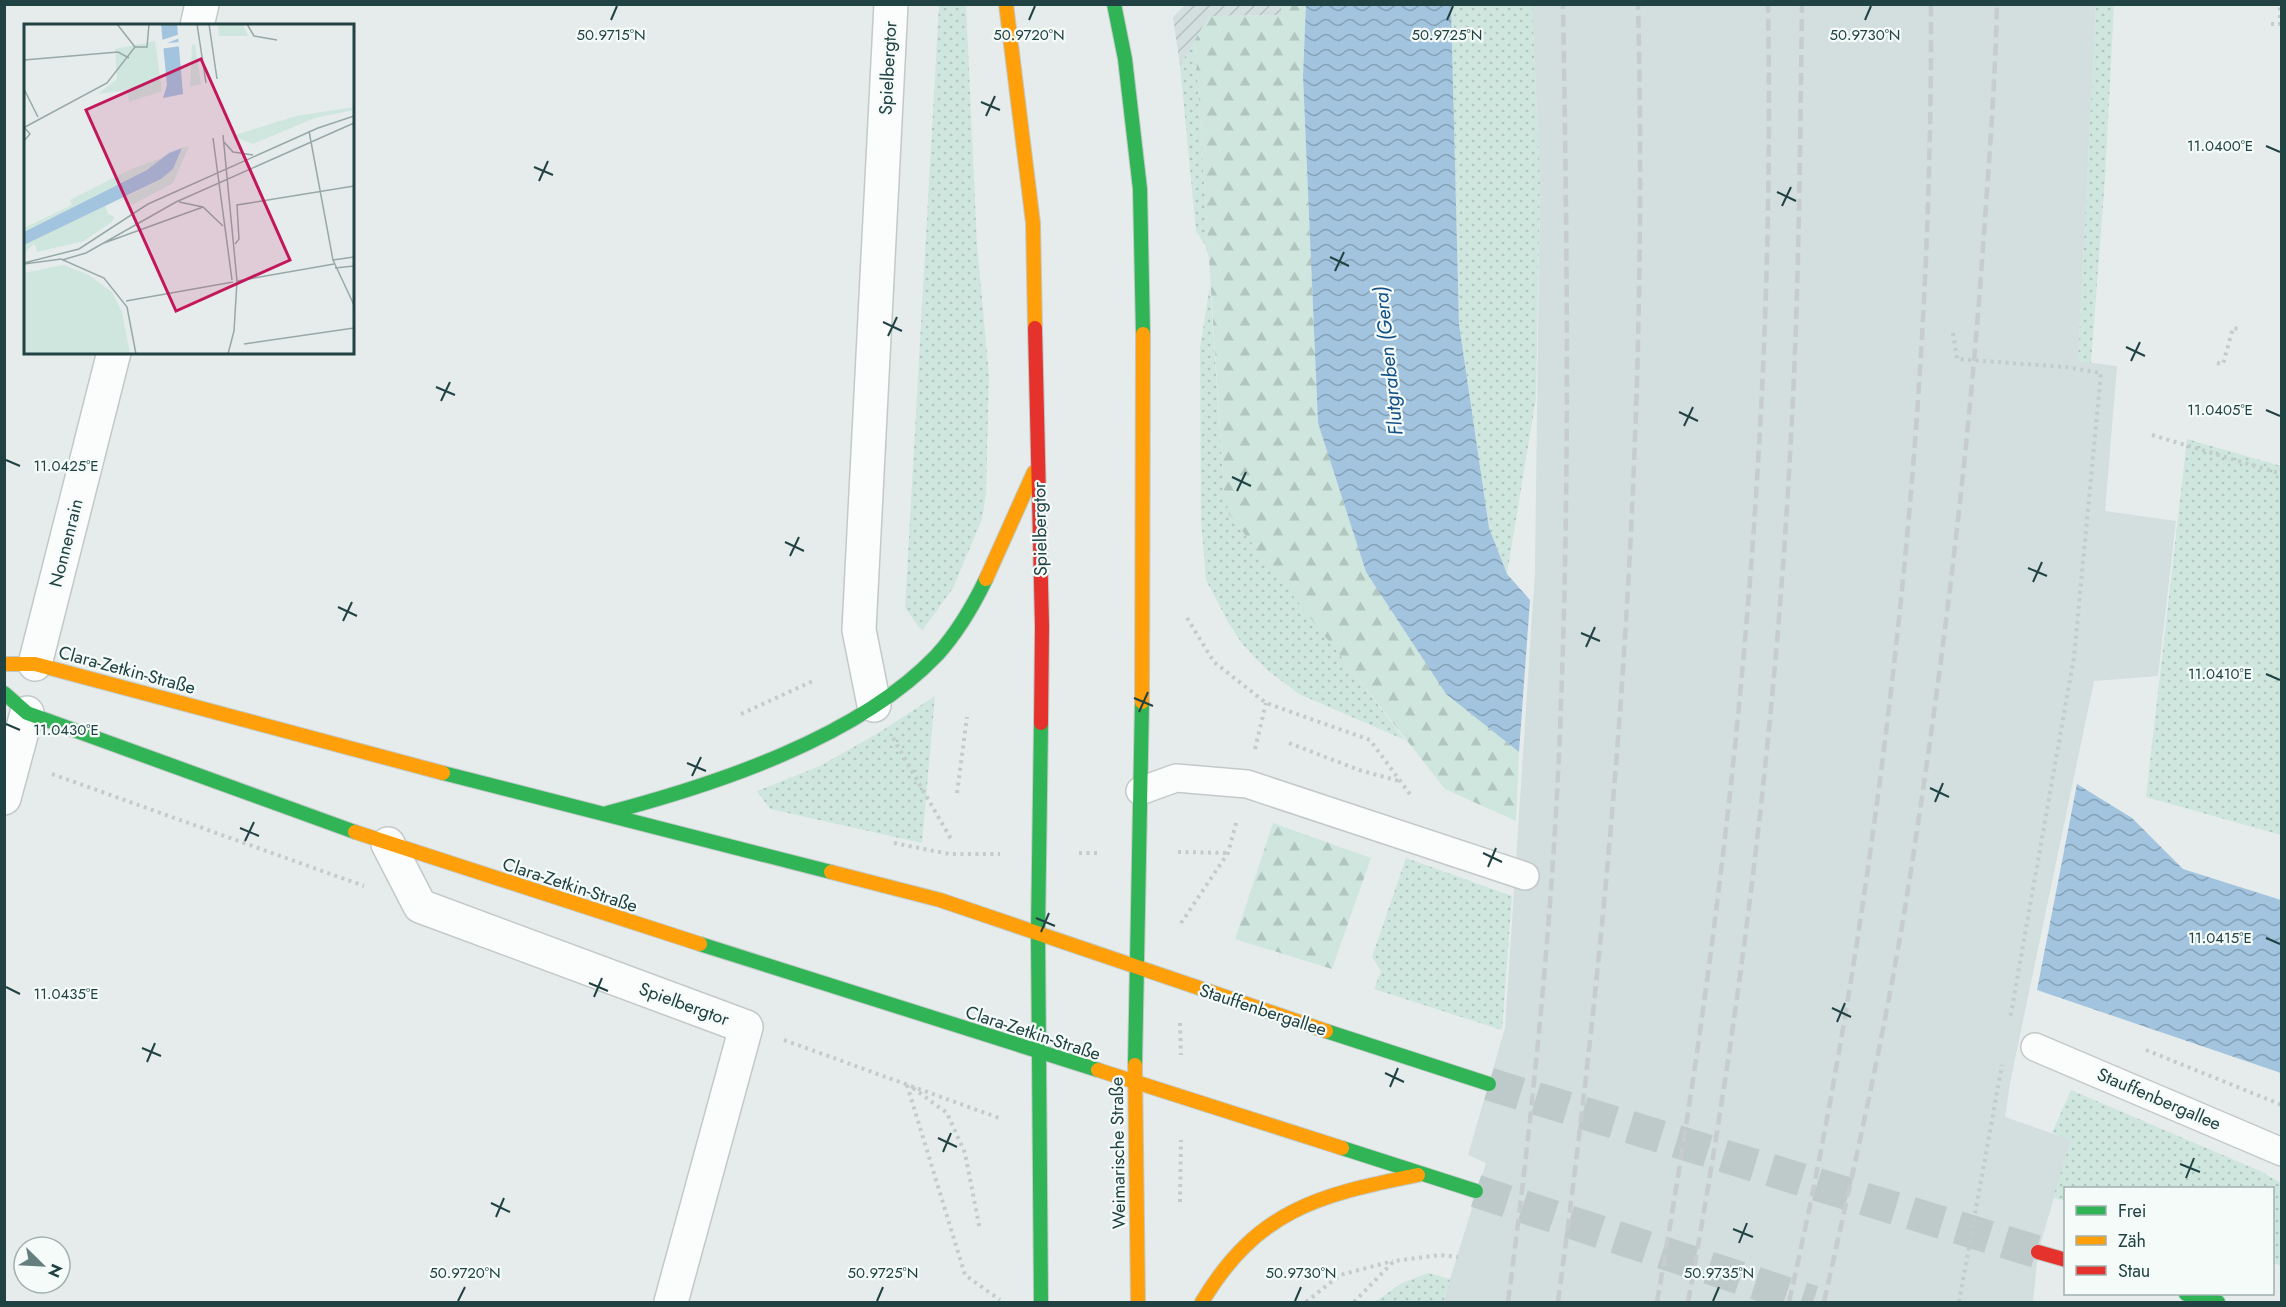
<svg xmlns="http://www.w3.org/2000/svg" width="2286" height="1307" viewBox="0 0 2286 1307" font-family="Jost,sans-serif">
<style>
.built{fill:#d3dede}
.industrial{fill:url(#industrial-furrows)}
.grass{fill:url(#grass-dots)}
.forest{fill:url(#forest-firs)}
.water{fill:url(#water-waves)}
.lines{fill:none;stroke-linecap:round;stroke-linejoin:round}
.secondary-tunnel{stroke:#becac9;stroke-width:33;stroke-dasharray:33 16;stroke-linecap:butt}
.lane-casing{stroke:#c3c9c8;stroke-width:30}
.street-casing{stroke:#c3c9c8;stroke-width:36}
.fast-casing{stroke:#c1cac9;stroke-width:16}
.slow-casing{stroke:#c1cac9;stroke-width:16}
.jam-casing{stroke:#c1cac9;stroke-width:16}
.path{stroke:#c1cccb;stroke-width:4;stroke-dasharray:3 4.5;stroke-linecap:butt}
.lane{stroke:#fbfcfc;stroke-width:27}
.street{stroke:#fbfcfc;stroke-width:33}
.fast{stroke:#30b455;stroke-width:14}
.slow{stroke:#ff9f0a;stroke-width:14}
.jam{stroke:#e5322d;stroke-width:14}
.rail{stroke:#c7cccc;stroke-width:4.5;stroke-dasharray:12 6;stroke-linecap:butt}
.ticks{fill:none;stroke:#204243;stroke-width:2}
.labels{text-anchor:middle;stroke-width:4.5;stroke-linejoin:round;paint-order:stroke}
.street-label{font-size:18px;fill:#204243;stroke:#f5fbf9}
.water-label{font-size:20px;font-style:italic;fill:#125087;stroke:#f5fbf9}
.inset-road{fill:none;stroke:#97a8a8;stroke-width:1.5}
.view{fill:#c2185b;fill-opacity:0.15;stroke:#c2185b;stroke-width:3}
.inset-edge{fill:none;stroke:#204243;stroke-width:3}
.ticks-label{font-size:15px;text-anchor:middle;fill:#204243;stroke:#f5fbf9;stroke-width:4.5;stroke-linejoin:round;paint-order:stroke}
</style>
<defs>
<pattern id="industrial-furrows" width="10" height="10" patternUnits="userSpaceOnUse" patternTransform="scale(1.5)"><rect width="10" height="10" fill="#d3dede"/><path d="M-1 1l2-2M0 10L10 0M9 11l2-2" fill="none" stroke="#b5c0c0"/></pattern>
<pattern id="grass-dots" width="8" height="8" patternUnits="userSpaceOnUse" patternTransform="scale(1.5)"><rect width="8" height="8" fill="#cee6dd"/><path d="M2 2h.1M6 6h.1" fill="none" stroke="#b1c6bf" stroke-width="1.8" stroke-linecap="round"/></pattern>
<pattern id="forest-firs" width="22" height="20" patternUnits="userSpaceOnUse" patternTransform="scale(1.5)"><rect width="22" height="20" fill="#cee6dd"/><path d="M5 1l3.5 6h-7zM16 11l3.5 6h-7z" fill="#b1c6bf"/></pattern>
<pattern id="water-waves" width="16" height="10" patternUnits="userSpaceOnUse" patternTransform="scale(1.5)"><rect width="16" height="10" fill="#a2c4df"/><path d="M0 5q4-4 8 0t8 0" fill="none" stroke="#84a1b6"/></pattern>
</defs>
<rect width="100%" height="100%" fill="#e6eceb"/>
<!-- built -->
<polygon class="built" points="1532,5 2096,5 2078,361 2117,366 2105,511 2176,521 2158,676 2094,681 2010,1083 2005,1117 2071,1140 2038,1252 2033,1302 1443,1302 1486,1163 1468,1155 1505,1028 1535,571 1540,179"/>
<!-- industrial -->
<polygon class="industrial" points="1185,5 1281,5 1281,15 1209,16 1180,66 1173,17"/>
<!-- grass -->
<g class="grass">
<polygon points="939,5 966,5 977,245 989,375 986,493 982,519 953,588 922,631 905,608"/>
<polygon points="1451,5 1532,5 1540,179 1536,398 1507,574 1489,528 1459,324"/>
<polygon points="2096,5 2114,5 2105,178 2091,363 2078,361"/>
<polygon points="1195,40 1209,258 1205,245 1196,231 1180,66"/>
<polygon points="1210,285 1224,491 1327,638 1405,740 1299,694 1267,670 1243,645 1228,622 1206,580 1201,519 1200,348"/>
<polygon points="2187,439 2281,466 2281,835 2146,797"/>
<polygon points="935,696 922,843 770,809 757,791 820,766 880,732"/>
<polygon points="1406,858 1512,896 1502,1030 1374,989 1381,971 1372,957"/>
<polygon points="2071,1090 2260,1171 2281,1183 2281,1266 2273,1263 2272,1188 2066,1188 2065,1201 2053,1198 2071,1140 2052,1133"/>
<polygon points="1428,1273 1450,1279 1443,1302 1375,1302 1402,1283"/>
</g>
<!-- forest -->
<g class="forest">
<polygon points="1281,5 1306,5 1303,76 1318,423 1366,572 1446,694 1519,752 1516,821 1445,789 1229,514 1224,491 1195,40 1209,16 1281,15"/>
<polygon points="1273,823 1371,858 1332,969 1235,939"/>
</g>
<!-- water -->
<g class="water">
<polygon points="1306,4 1451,5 1459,324 1489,528 1507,574 1530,600 1519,752 1446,694 1366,572 1318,423 1303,76"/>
<polygon points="2077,784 2132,818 2183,869 2281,900 2281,1073 2037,990"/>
</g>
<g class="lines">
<!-- secondary-tunnel -->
<g class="secondary-tunnel">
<polyline points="1489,1084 2038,1252"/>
<polyline points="1476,1191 1813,1302"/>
</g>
<defs>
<g id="lane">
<polyline points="1140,791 1176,778 1247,784 1525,876"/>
<polyline points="2035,1047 2282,1152"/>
</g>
<g id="street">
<polyline points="197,26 202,4"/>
<polyline points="35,664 114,352"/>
<polyline points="874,705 859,630 891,4"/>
<polyline points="4,798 27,713"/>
<polyline points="388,844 420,906 746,1027 671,1302"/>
</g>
<g id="fast">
<polyline points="1114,4 1125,59 1140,189 1143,334"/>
<polyline points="4,693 27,713 355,832"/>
<polyline points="1041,723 1038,932 1041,1302"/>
<polyline points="443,773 831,872"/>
<path d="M 607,813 C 714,785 858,738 937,655 C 957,633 973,606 986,579"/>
<polyline points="700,944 1098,1070"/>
<polyline points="1326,1031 1489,1084"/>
<polyline points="1135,1065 1142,702"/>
<polyline points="1342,1148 1476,1191"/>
<polyline points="2186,1294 2218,1302"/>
</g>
<g id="slow">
<polyline points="1006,4 1033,223 1035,328"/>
<polyline points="986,579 1034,472"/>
<polyline points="4,664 35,664 443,773"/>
<polyline points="1142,702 1143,334"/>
<polyline points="355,832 700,944"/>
<polyline points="831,872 940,900 1326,1031"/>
<polyline points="1135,1065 1138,1302"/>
<polyline points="1098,1070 1342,1148"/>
<path d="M 1202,1302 C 1257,1210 1318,1195 1418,1175"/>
</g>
<g id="jam">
<polyline points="1035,328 1042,626 1041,723"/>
<polyline points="2038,1252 2066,1260"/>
</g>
</defs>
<!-- lane casing -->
<use href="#lane" class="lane-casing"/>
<!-- street casing -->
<use href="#street" class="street-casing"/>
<!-- fast casing -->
<use href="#fast" class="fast-casing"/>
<!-- slow casing -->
<use href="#slow" class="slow-casing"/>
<!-- jam casing -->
<use href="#jam" class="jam-casing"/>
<!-- path -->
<g class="path">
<polyline points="2271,24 2280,24 2280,4"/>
<polyline points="1953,333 1957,359 2065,367 2101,373 2074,657 2010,1019"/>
<polyline points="2217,363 2223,364 2233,328 2239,329"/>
<polyline points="2152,435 2282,474"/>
<polyline points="1187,618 1214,662 1266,703 1370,740 1412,797"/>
<polyline points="741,714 813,681"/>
<polyline points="893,738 951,839"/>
<polyline points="1289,743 1359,770 1399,781"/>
<polyline points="1255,749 1266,703"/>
<polyline points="52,774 364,886"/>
<polyline points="957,793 967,717"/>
<polyline points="894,843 949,854 1000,854"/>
<polyline points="1178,852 1228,853"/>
<polyline points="1079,853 1099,853"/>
<polyline points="1181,923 1228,853 1237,820"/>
<polyline points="1180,1023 1181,1055"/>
<polyline points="784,1040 999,1118"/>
<polyline points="2146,1050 2282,1105"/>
<polyline points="907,1085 965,1275 1000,1300"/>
<polyline points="913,1088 947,1113 965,1153 980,1230"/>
<polyline points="1180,1202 1181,1140"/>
<polyline points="1306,1302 1340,1275 1393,1261"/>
<polyline points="1354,1302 1394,1261 1440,1255 1458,1257"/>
<polyline points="1959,1302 2002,1065"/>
</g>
<!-- lane -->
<use href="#lane" class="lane"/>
<!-- street -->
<use href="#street" class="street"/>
<!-- fast -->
<use href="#fast" class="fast"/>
<!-- slow -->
<use href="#slow" class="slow"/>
<!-- jam -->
<use href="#jam" class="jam"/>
<!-- rail -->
<g class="rail">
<path d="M 1508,1302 C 1534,1104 1554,904 1561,704 C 1570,471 1567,238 1563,4"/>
<path d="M 1558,1302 C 1616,872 1649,439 1638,4"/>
<path d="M 1657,1302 C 1732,874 1776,440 1768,4"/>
<path d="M 1688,1302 C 1740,1017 1776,727 1791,437 C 1799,293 1800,149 1802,4"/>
<path d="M 1789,1302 C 1829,1127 1858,950 1881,772 C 1914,517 1932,261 1931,4"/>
<path d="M 1824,1302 C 1855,1163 1887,1024 1909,883 C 1941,677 1967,469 1982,261 C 1988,175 1995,90 1997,4"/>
</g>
</g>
<!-- ticks -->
<path class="ticks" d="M 611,20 L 617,6M 1029,20 L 1035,6M 1447,20 L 1453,6M 1865,20 L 1871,6M 981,102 L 1000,110M 986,116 L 995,96M 2266,146 L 2280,152M 534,167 L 553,175M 539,181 L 548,161M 1777,192 L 1796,201M 1782,206 L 1791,187M 1330,257 L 1349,266M 1335,271 L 1344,252M 883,322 L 902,331M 888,336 L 897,317M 2126,347 L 2145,356M 2131,361 L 2140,342M 436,387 L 455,395M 441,401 L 450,382M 2266,410 L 2280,416M 1679,412 L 1698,421M 1684,426 L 1693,407M 6,460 L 20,466M 1232,477 L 1251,486M 1237,491 L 1246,472M 785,542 L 804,551M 790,556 L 799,537M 2028,568 L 2047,576M 2033,582 L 2042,562M 338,607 L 357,616M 343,621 L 352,602M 1581,633 L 1600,641M 1586,647 L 1595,627M 2266,674 L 2280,680M 1134,698 L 1153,706M 1139,712 L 1148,692M 6,724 L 20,730M 687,763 L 706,771M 692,776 L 701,757M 1930,788 L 1949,797M 1935,802 L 1943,783M 240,828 L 259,836M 245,841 L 254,822M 1483,853 L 1502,862M 1488,867 L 1496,848M 1036,918 L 1055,926M 1041,932 L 1049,913M 2266,938 L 2280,944M 589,983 L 608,991M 6,987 L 20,994M 594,997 L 602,978M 1832,1008 L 1851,1017M 1837,1022 L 1845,1003M 142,1048 L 161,1056M 147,1062 L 155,1043M 1385,1073 L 1404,1082M 1390,1087 L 1398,1068M 938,1138 L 957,1147M 943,1152 L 951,1133M 2180,1164 L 2200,1172M 2186,1178 L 2194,1158M 491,1203 L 510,1212M 496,1217 L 504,1198M 1733,1229 L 1753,1237M 1739,1243 L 1747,1223M 458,1301 L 465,1287M 877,1301 L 883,1287M 1295,1301 L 1301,1287M 1713,1301 L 1719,1287"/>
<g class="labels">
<!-- street labels -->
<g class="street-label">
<text transform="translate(888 68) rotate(-87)" y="6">Spielbergtor</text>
<text transform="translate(1040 529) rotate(-91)" y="6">Spielbergtor</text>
<text transform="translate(66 543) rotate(-76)" y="6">Nonnenrain</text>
<text transform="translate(127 670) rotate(15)" y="6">Clara-Zetkin-Straße</text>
<text transform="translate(570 885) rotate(18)" y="6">Clara-Zetkin-Straße</text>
<text transform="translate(684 1004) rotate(20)" y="6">Spielbergtor</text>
<text transform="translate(1263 1010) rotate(18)" y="6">Stauffenbergallee</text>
<text transform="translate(1033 1033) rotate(18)" y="6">Clara-Zetkin-Straße</text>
<text transform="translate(2159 1099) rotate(23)" y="6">Stauffenbergallee</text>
<text transform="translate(1118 1153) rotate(-91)" y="6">Weimarische Straße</text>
</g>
<!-- water labels -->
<g class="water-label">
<text transform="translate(1388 361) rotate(-96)" y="7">Flutgraben (Gera)</text>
</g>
</g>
<!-- overview -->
<g transform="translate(24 24)">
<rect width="330" height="330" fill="#e6eceb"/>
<path d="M 194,0 L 219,0 L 224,12 L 195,12 ZM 131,17 L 138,67 L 105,78 L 103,66 L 74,70 L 93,55 L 91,25 ZM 171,20 L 177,60 L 166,63 L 168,21 ZM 330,83 L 330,86 L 291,94 L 229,120 L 208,112 L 272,92 ZM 143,132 L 123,146 L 0,208 L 0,204 L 48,181 L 46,176 L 107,145 ZM 84,190 L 90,192 L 89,197 L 60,217 L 13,228 L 12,223 Z" fill="#cee6dd"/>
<path d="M 165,122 L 149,159 L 108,181 L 103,174 L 87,181 L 137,155 L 149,145 L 158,124 ZM 81,181 L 84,190 L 31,216 L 12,223 L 10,220 L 0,229 L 0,221 Z" fill="#cee6dd"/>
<path d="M 40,241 L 65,251 L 88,268 L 98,288 L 106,330 L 0,330 L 0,249 Z" fill="#cee6dd"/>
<path d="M 137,0 L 153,0 L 159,70 L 139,74 L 143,61 ZM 158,124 L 149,145 L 137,155 L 0,221 L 0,208 L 123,146 L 145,129 Z" fill="#a2c4df"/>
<path d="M 156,10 L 156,14 L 143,19 L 157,18 L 158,22 L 135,25 L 135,17 Z" fill="#e6eceb"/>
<path class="inset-road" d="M 93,0 L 111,23M 173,0 L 182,59M 185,0 L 193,55M 223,0 L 230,12 L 253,16M 111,23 L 123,23 L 125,0M 0,36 L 94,28 L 105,34M 0,65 L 14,93M 0,103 L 6,110 L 0,117M 1,103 L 83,59 L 111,23M 285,107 L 309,236 L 330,281M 199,111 L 213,257 L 210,307 L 204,330M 189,114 L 208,256M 199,117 L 209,128 L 229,131M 155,178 L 179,183 L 199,202M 80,219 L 179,183M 211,220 L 215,215 L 213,181 L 330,162M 38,236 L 62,229 L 152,178 L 330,99M 309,236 L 330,233M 0,239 L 55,225 L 124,180 L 294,104 L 330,92M 0,240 L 37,235 L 80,254 L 103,283 L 112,330M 311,244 L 330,242M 213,257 L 310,240M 102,277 L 209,258M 220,320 L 330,304"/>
<path class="view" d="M 177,35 L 266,236 L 152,287 L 62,86 Z"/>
<rect width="330" height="330" class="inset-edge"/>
</g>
<g class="ticks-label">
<text x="611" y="40">50.9715°N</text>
<text x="1029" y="40">50.9720°N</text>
<text x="1447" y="40">50.9725°N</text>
<text x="1865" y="40">50.9730°N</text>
<text x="2220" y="151">11.0400°E</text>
<text x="2220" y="415">11.0405°E</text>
<text x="66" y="471">11.0425°E</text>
<text x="2220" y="679">11.0410°E</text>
<text x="66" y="735">11.0430°E</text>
<text x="2220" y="943">11.0415°E</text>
<text x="66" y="999">11.0435°E</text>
<text x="465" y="1278">50.9720°N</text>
<text x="883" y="1278">50.9725°N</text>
<text x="1301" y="1278">50.9730°N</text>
<text x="1719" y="1278">50.9735°N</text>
</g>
<!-- border -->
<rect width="2286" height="1307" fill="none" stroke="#204243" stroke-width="12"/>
<!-- legend -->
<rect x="2064" y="1187" width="210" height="108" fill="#f5fbf9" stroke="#a0b1b0" stroke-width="1.5"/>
<rect x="2076" y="1206" width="30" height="9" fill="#30b455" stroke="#a0b1b0" stroke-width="1.5"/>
<text x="2118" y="1217" font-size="18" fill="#204243">Frei</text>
<rect x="2076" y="1236" width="30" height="9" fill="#ff9f0a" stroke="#a0b1b0" stroke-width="1.5"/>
<text x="2118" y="1247" font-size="18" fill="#204243">Zäh</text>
<rect x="2076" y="1266" width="30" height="9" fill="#e5322d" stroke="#a0b1b0" stroke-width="1.5"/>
<text x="2118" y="1277" font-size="18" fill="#204243">Stau</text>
<!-- north arrow -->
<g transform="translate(42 1265) rotate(114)"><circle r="28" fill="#f5fbf9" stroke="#a0b1b0" stroke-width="1.5"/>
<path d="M0-4.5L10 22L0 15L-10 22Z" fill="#657e7e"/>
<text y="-9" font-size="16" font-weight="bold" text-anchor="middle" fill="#204243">N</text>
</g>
</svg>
